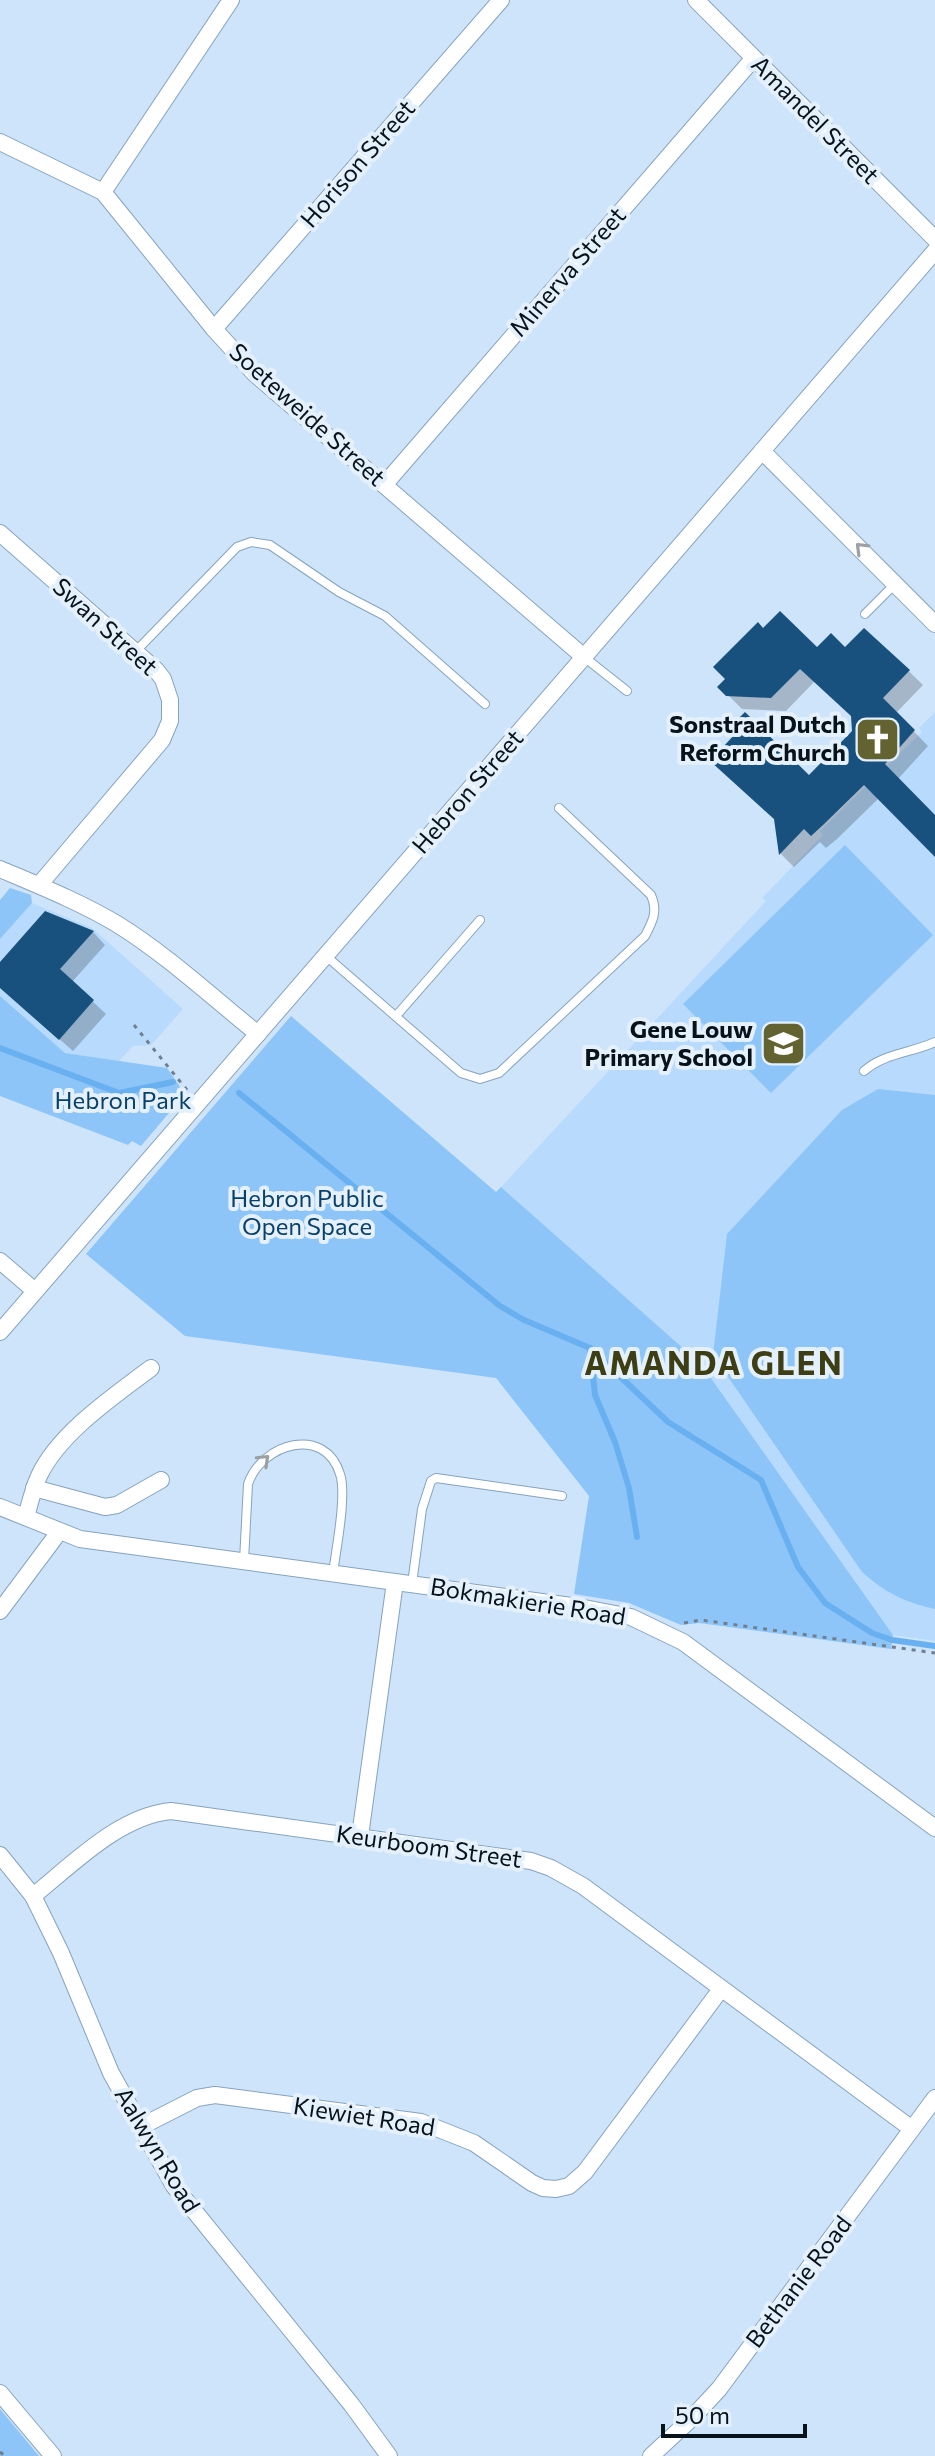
<svg xmlns="http://www.w3.org/2000/svg" width="935" height="2456" viewBox="0 0 935 2456" font-family="Commissioner,sans-serif">
<style>
.built{fill:#b8dafc}
.green{fill:#8ec5f8}
.shadow{fill:#0003}
.lines{fill:none;stroke-linecap:round;stroke-linejoin:round}
.stream{stroke:#69b0f1;stroke-width:6}
.building{fill:#18507e}
.lane-casing{stroke:#87a3bd;stroke-width:10}
.street-casing{stroke:#87a3bd;stroke-width:18}
.path{stroke:#6f7f90;stroke-width:3;stroke-dasharray:4 6;stroke-linecap:butt}
.lane{stroke:#fff;stroke-width:8}
.street{stroke:#fff;stroke-width:16}
.oneway{stroke:#9ca0a4}
.labels{text-anchor:middle;stroke-width:8;stroke-linejoin:round;paint-order:stroke}
.street-label{font-size:24px;fill:#08121b;stroke:#e4f0fb}
.poi-label{font-size:24px;font-weight:bold;fill:#08121b;stroke:#e4f0fb;text-anchor:end}
.park-label{font-size:24px;fill:#09406a;stroke:#e4f0fb}
.district-label{font-size:32px;font-weight:bold;letter-spacing:2px;fill:#3e3e15;stroke:#e4f0fb}
</style>
<rect width="100%" height="100%" fill="#cde4fb"/>
<!-- built -->
<g class="built">
<polygon points="935,712 935,1641 893,1635 701,1364 501,1187 766,901 762,898 823,835 820,831 922,732 919,728"/>
<polygon points="32,903 92,928 183,1009 151,1045 133,1046 119,1061 65,1053 0,996 0,939"/>
</g>
<!-- green -->
<g class="green">
<polygon points="845,845 933,935 771,1093 683,1004"/>
<polygon points="10,888 31,895 32,903 0,939 0,900"/>
<polygon points="0,996 65,1053 167,1068 185,1094 141,1146 132,1141 128,1145 0,1096"/>
<polygon points="291,1016 496,1192 501,1187 701,1364 893,1635 891,1649 699,1623 681,1625 629,1603 574,1594 589,1496 496,1378 185,1336 86,1254"/>
<path d="M 878,1089 L 935,1095 L 935,1609 C 906,1603 884,1592 862,1572 L 713,1355 L 727,1234 L 842,1110 Z"/>
<polygon points="0,2409 39,2456 0,2456"/>
</g>
<!-- shadow -->
<g class="shadow">
<polygon points="764,631 817,650 892,655 923,685 896,713 928,746 898,779 935,817 935,854 879,798 837,839 826,848 820,842 794,867 781,854 776,820 809,778 854,732 853,716 815,681 786,711 742,709 720,687"/>
<polygon points="93,932 105,945 72,982 106,1014 73,1051 0,987 0,965"/>
</g>
<g class="lines">
<!-- stream -->
<g class="stream">
<polyline points="0,1048 119,1093 173,1082"/>
<polyline points="239,1093 500,1306 524,1320 590,1348 668,1422 761,1480 798,1567 825,1603 872,1633 892,1640 935,1646"/>
<polyline points="590,1348 595,1395 615,1442 629,1488 637,1537"/>
</g>
</g>
<!-- building -->
<g class="building">
<polygon points="780,611 817,647 831,633 845,647 864,628 910,670 883,698 915,730 885,764 935,815 935,857 864,785 823,825 811,836 804,829 779,855 774,819 710,761 735,734 729,728 745,712 809,775 852,731 851,716 800,669 771,698 726,696 717,687 725,679 713,667 758,622 763,628"/>
<polygon points="45,911 94,931 60,969 94,1000 59,1040 0,988 0,962"/>
</g>
<g class="lines">
<defs>
<g id="lane">
<polyline points="865,614 895,584"/>
<polyline points="137,650 237,547 251,542 270,545 339,592 385,616 485,704"/>
<polyline points="584,657 627,691"/>
<path d="M 326,956 L 461,1073 L 480,1079 L 499,1073 L 645,936 C 653,921 658,911 651,895 L 559,808"/>
<polyline points="396,1016 480,920"/>
<path d="M 864,1071 C 885,1053 911,1053 935,1042"/>
<path d="M 244,1561 L 248,1484 C 262,1443 325,1425 340,1474 C 347,1495 336,1550 333,1573"/>
<polyline points="412,1584 422,1509 431,1481 436,1478 562,1496"/>
</g>
<g id="street">
<polyline points="696,0 935,239"/>
<polyline points="0,142 103,192 214,329 255,374 584,657"/>
<polyline points="103,192 231,0"/>
<polyline points="214,329 501,0"/>
<polyline points="762,451 935,624"/>
<polyline points="384,485 753,59"/>
<polyline points="0,533 156,670 163,679 170,700 170,721 162,740 39,885"/>
<path d="M 0,869 C 40,886 80,902 117,924 C 167,955 212,997 258,1034"/>
<polyline points="0,1261 35,1291"/>
<polyline points="0,1332 935,251"/>
<polyline points="34,1488 105,1507 117,1505 161,1480"/>
<polyline points="0,1507 80,1539 579,1607 631,1617 683,1642 935,1828"/>
<path d="M 26,1517 C 30,1503 33,1489 39,1476 C 59,1433 114,1396 151,1368"/>
<polyline points="0,1611 59,1532"/>
<polyline points="360,1836 395,1582"/>
<polyline points="0,1855 33,1896 61,1953 111,2073 174,2186 351,2404 389,2456"/>
<path d="M 33,1896 C 73,1864 119,1816 171,1811 L 531,1861 L 551,1868 L 583,1886 L 912,2129"/>
<polyline points="140,2127 197,2098 215,2095 421,2122 474,2143 532,2183 543,2188 556,2189 569,2186 585,2172 721,1989"/>
<polyline points="0,2393 53,2456"/>
<polyline points="651,2456 692,2418 719,2389 935,2098"/>
</g>
</defs>
<!-- lane casing -->
<use href="#lane" class="lane-casing"/>
<!-- street casing -->
<use href="#street" class="street-casing"/>
<!-- path -->
<g class="path">
<polyline points="134,1025 187,1090"/>
<polyline points="684,1623 701,1620 935,1653"/>
<polyline points="0,2452 5,2456"/>
</g>
<!-- lane -->
<use href="#lane" class="lane"/>
<!-- street -->
<use href="#street" class="street"/>
</g>
<!-- one-way arrows -->
<defs><path id="oneway-chevron" d="M-2-3.5L2.5 0L-2 3.5" fill="none" stroke-width="1.6" stroke-linecap="round" stroke-linejoin="round" transform="scale(2)"/></defs>
<g class="oneway">
<use href="#oneway-chevron" transform="translate(861 548) rotate(-135)"/>
<use href="#oneway-chevron" transform="translate(264 1460) rotate(-44)"/>
</g>
<!-- icons -->
<defs>
<symbol id="church-square" viewBox="-11 -11 22 22"><rect x="-9" y="-9" width="18" height="18" rx="4" fill="#626330" stroke="#e4f0fb"/><path d="M-1.2-6h2.4v3.5h3.3v2.4h-3.3V6h-2.4V-.1h-3.3v-2.4h3.3Z" fill="#fff"/></symbol>
<symbol id="school-square" viewBox="-11 -11 22 22"><rect x="-9" y="-9" width="18" height="18" rx="4" fill="#626330" stroke="#e4f0fb"/><path d="M0-5L7-2L0 1L-7-2ZM-4 1L0 2.5L4 1V4Q0 6-4 4Z" fill="#fff"/></symbol>
</defs>
<g fill-rule="evenodd">
<use href="#church-square" x="852" y="714" width="51" height="51"/>
<use href="#school-square" x="758" y="1018" width="51" height="51"/>
</g>
<g class="labels">
<!-- street labels -->
<g class="street-label">
<text transform="translate(815 120) rotate(45)" y="8">Amandel Street</text>
<text transform="translate(358 164) rotate(-49)" y="8">Horison Street</text>
<text transform="translate(568 272) rotate(-49)" y="8">Minerva Street</text>
<text transform="translate(307 415) rotate(42)" y="8">Soeteweide Street</text>
<text transform="translate(105 627) rotate(42)" y="8">Swan Street</text>
<text transform="translate(468 792) rotate(-49)" y="8">Hebron Street</text>
<text transform="translate(528 1602) rotate(9)" y="8">Bokmakierie Road</text>
<text transform="translate(429 1847) rotate(8)" y="8">Keurboom Street</text>
<text transform="translate(364 2117) rotate(9)" y="8">Kiewiet Road</text>
<text transform="translate(157 2150) rotate(59)" y="8">Aalwyn Road</text>
<text transform="translate(799 2282) rotate(-53)" y="8">Bethanie Road</text>
</g>
<!-- poi labels -->
<g class="poi-label">
<text x="846" y="733">Sonstraal Dutch<tspan x="846" dy="28">Reform Church</tspan></text>
<text x="753" y="1038">Gene Louw<tspan x="753" dy="28">Primary School</tspan></text>
</g>
<!-- park labels -->
<g class="park-label">
<text x="123" y="1109">Hebron Park</text>
<text x="307" y="1207">Hebron Public<tspan x="307" dy="28">Open Space</tspan></text>
</g>
<!-- district labels -->
<g class="district-label">
<text x="714" y="1375">AMANDA GLEN</text>
</g>
</g>
<!-- scale -->
<path d="M663 2424v12h142v-12" fill="none" stroke="#08121b" stroke-width="4"/>
<text x="675" y="2424" font-size="24" fill="#08121b" stroke="#e4f0fb" stroke-width="6" paint-order="stroke">50 m</text>
</svg>
